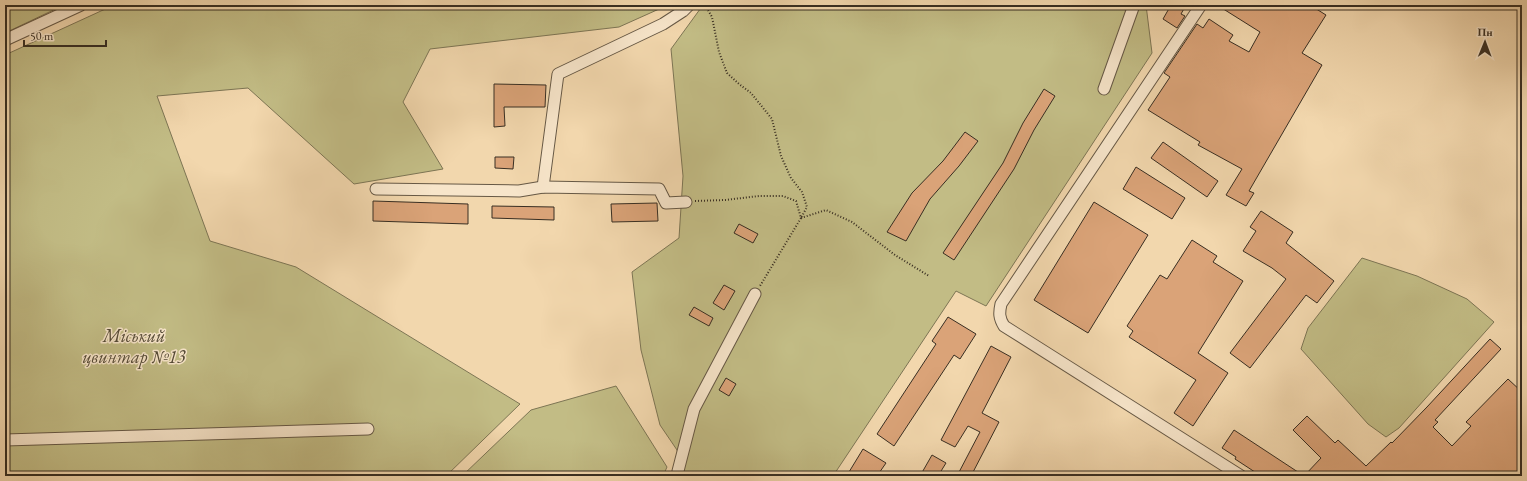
<svg xmlns="http://www.w3.org/2000/svg" width="1527" height="481" viewBox="0 0 1527 481" font-family="'EB Garamond',serif">
<style>
.green{fill:#c2bc85;stroke:#7d7554}
.building{fill:#daa378;stroke:#382e22}
.lines{fill:none;stroke-linecap:round;stroke-linejoin:round}
.minor-casing{stroke:#665845;stroke-width:13}
.path{stroke:#382e22;stroke-width:2;stroke-dasharray:1 2;stroke-linecap:butt}
.minor{stroke:#f7e5ca;stroke-width:11}
.labels{text-anchor:middle;stroke-width:3;stroke-linejoin:round;paint-order:stroke}
.park-label{font-size:18px;font-style:italic;fill:#544a36;stroke:#f7e5ca}
</style>
<rect width="100%" height="100%" fill="#f2d7ad"/>
<filter id="stains"><feTurbulence type="fractalNoise" baseFrequency=".005" numOctaves="4"/><feColorMatrix values="0 0 0 0 .2 0 0 0 0 .09 0 0 0 0 .02 0 0 0 .5 -.17"/></filter>
<radialGradient id="worn" r=".72"><stop offset=".6" stop-color="#630" stop-opacity="0"/><stop offset="1" stop-color="#630" stop-opacity=".3"/></radialGradient>
<!-- green -->
<g class="green">
<polygon points="5,5 64,5 5,33"/>
<polygon points="114,5 668,5 619,27 430,49 403,102 443,169 354,184 248,88 157,96 210,241 296,267 520,404 446,476 5,476 5,55"/>
<polygon points="703,5 1146,5 1152,53 986,306 956,291 833,476 683,476 677,450 660,425 641,350 632,272 679,238 683,176 671,49"/>
<polygon points="1362,258 1417,276 1467,299 1494,322 1399,428 1386,437 1368,424 1301,349 1308,328"/>
<polygon points="616,386 667,467 663,476 462,476 531,410"/>
</g>
<!-- building -->
<g class="building">
<polygon points="1171,5 1186,5 1181,14 1185,16 1177,28 1163,19"/>
<polygon points="1217,5 1310,5 1326,15 1302,53 1322,65 1249,191 1254,193 1246,206 1226,195 1242,169 1198,145 1200,142 1148,110 1170,77 1164,73 1197,24 1203,28 1209,19 1233,35 1229,41 1249,52 1260,32"/>
<polygon points="494,84 546,85 545,107 504,107 505,126 494,127"/>
<polygon points="1044,89 1055,96 1034,130 1014,169 954,260 943,253 1003,163 1023,123"/>
<polygon points="965,132 978,141 959,166 930,199 906,241 887,232 912,193 943,161"/>
<polygon points="1163,142 1218,181 1207,197 1151,158"/>
<polygon points="495,157 514,157 513,169 495,168"/>
<polygon points="1136,167 1185,198 1172,219 1123,189"/>
<polygon points="373,201 468,204 468,224 373,221"/>
<polygon points="1094,202 1148,235 1088,333 1034,300"/>
<polygon points="657,203 658,221 612,222 611,204"/>
<polygon points="492,206 554,207 554,220 492,218"/>
<polygon points="1261,211 1293,232 1286,243 1334,281 1317,303 1306,295 1250,368 1230,353 1286,279 1272,268 1243,251 1256,231 1250,227"/>
<polygon points="739,224 758,234 753,243 734,233"/>
<polygon points="1192,240 1217,256 1213,262 1243,281 1198,353 1228,373 1193,426 1174,413 1196,380 1129,337 1133,331 1127,326 1160,275 1167,279"/>
<polygon points="724,285 735,291 724,310 713,303"/>
<polygon points="694,307 713,318 709,326 689,315"/>
<polygon points="948,317 976,334 960,359 954,355 894,446 877,434 936,344 932,341"/>
<polygon points="1490,339 1501,349 1435,420 1438,422 1433,427 1452,446 1471,426 1466,422 1508,379 1522,392 1522,476 1261,476 1235,459 1236,457 1222,448 1234,430 1304,476 1321,458 1293,430 1307,416 1335,443 1338,440 1366,466 1391,442 1392,443 1427,407"/>
<polygon points="991,346 1011,357 982,413 999,422 971,476 957,476 980,432 968,426 955,447 941,440"/>
<polygon points="726,378 736,384 729,396 719,390"/>
<polygon points="863,449 886,463 877,476 855,476 849,472"/>
<polygon points="932,455 946,463 938,476 920,476"/>
</g>
<g class="lines">
<defs>
<g id="minor">
<path d="M 1201,5 L 1001,304 C 999,313 999,318 1004,326 L 1241,476"/>
<polyline points="5,40 81,5"/>
<polyline points="1104,89 1134,5"/>
<polyline points="543,187 558,74 663,24 683,11 689,5"/>
<polyline points="376,189 519,191 543,187 659,189 666,203 686,202"/>
<polyline points="5,440 368,429"/>
<polyline points="679,476 678,471 694,409 755,294"/>
</g>
</defs>
<!-- minor casing -->
<use href="#minor" class="minor-casing"/>
<!-- path -->
<g class="path">
<polyline points="705,5 712,17 719,52 727,73 739,84 751,93 772,119 781,156 791,178 802,192 807,207 801,218"/>
<polyline points="695,201 725,200 759,196 783,196 796,201 801,218 760,286"/>
<polyline points="801,218 826,210 852,222 895,255 929,276"/>
</g>
<!-- minor -->
<use href="#minor" class="minor"/>
</g>
<g class="labels">
<!-- park labels -->
<g class="park-label">
<text x="134" y="342">Міський<tspan x="134" dy="21">цвинтар №13</tspan></text>
</g>
</g>
<!-- margin -->
<rect width="1527" height="481" fill="none" stroke="#f2d7ad" stroke-width="20"/>
<rect x="6" y="6" width="1515" height="469" fill="none" stroke="#382e22" stroke-width="2"/>
<rect x="10" y="10" width="1507" height="461" fill="none" stroke="#382e22"/>
<!-- north arrow -->
<g transform="translate(1485 42) rotate(1)" stroke="#f7e5ca" stroke-width="3" paint-order="stroke">
<path d="M0-3L7 15L0 10L-7 15Z" fill="#382e22"/>
<text y="-6" font-size="11" font-weight="bold" text-anchor="middle" fill="#382e22">Пн</text>
</g>
<!-- scale -->
<path d="M24 40v6h82v-6" fill="none" stroke="#382e22" stroke-width="2"/>
<text x="30" y="40" font-size="12" fill="#382e22" stroke="#f7e5ca" stroke-width="3" paint-order="stroke">50 m</text>
<rect width="100%" height="100%" filter="url(#stains)"/>
<rect width="100%" height="100%" fill="url(#worn)"/>
</svg>
